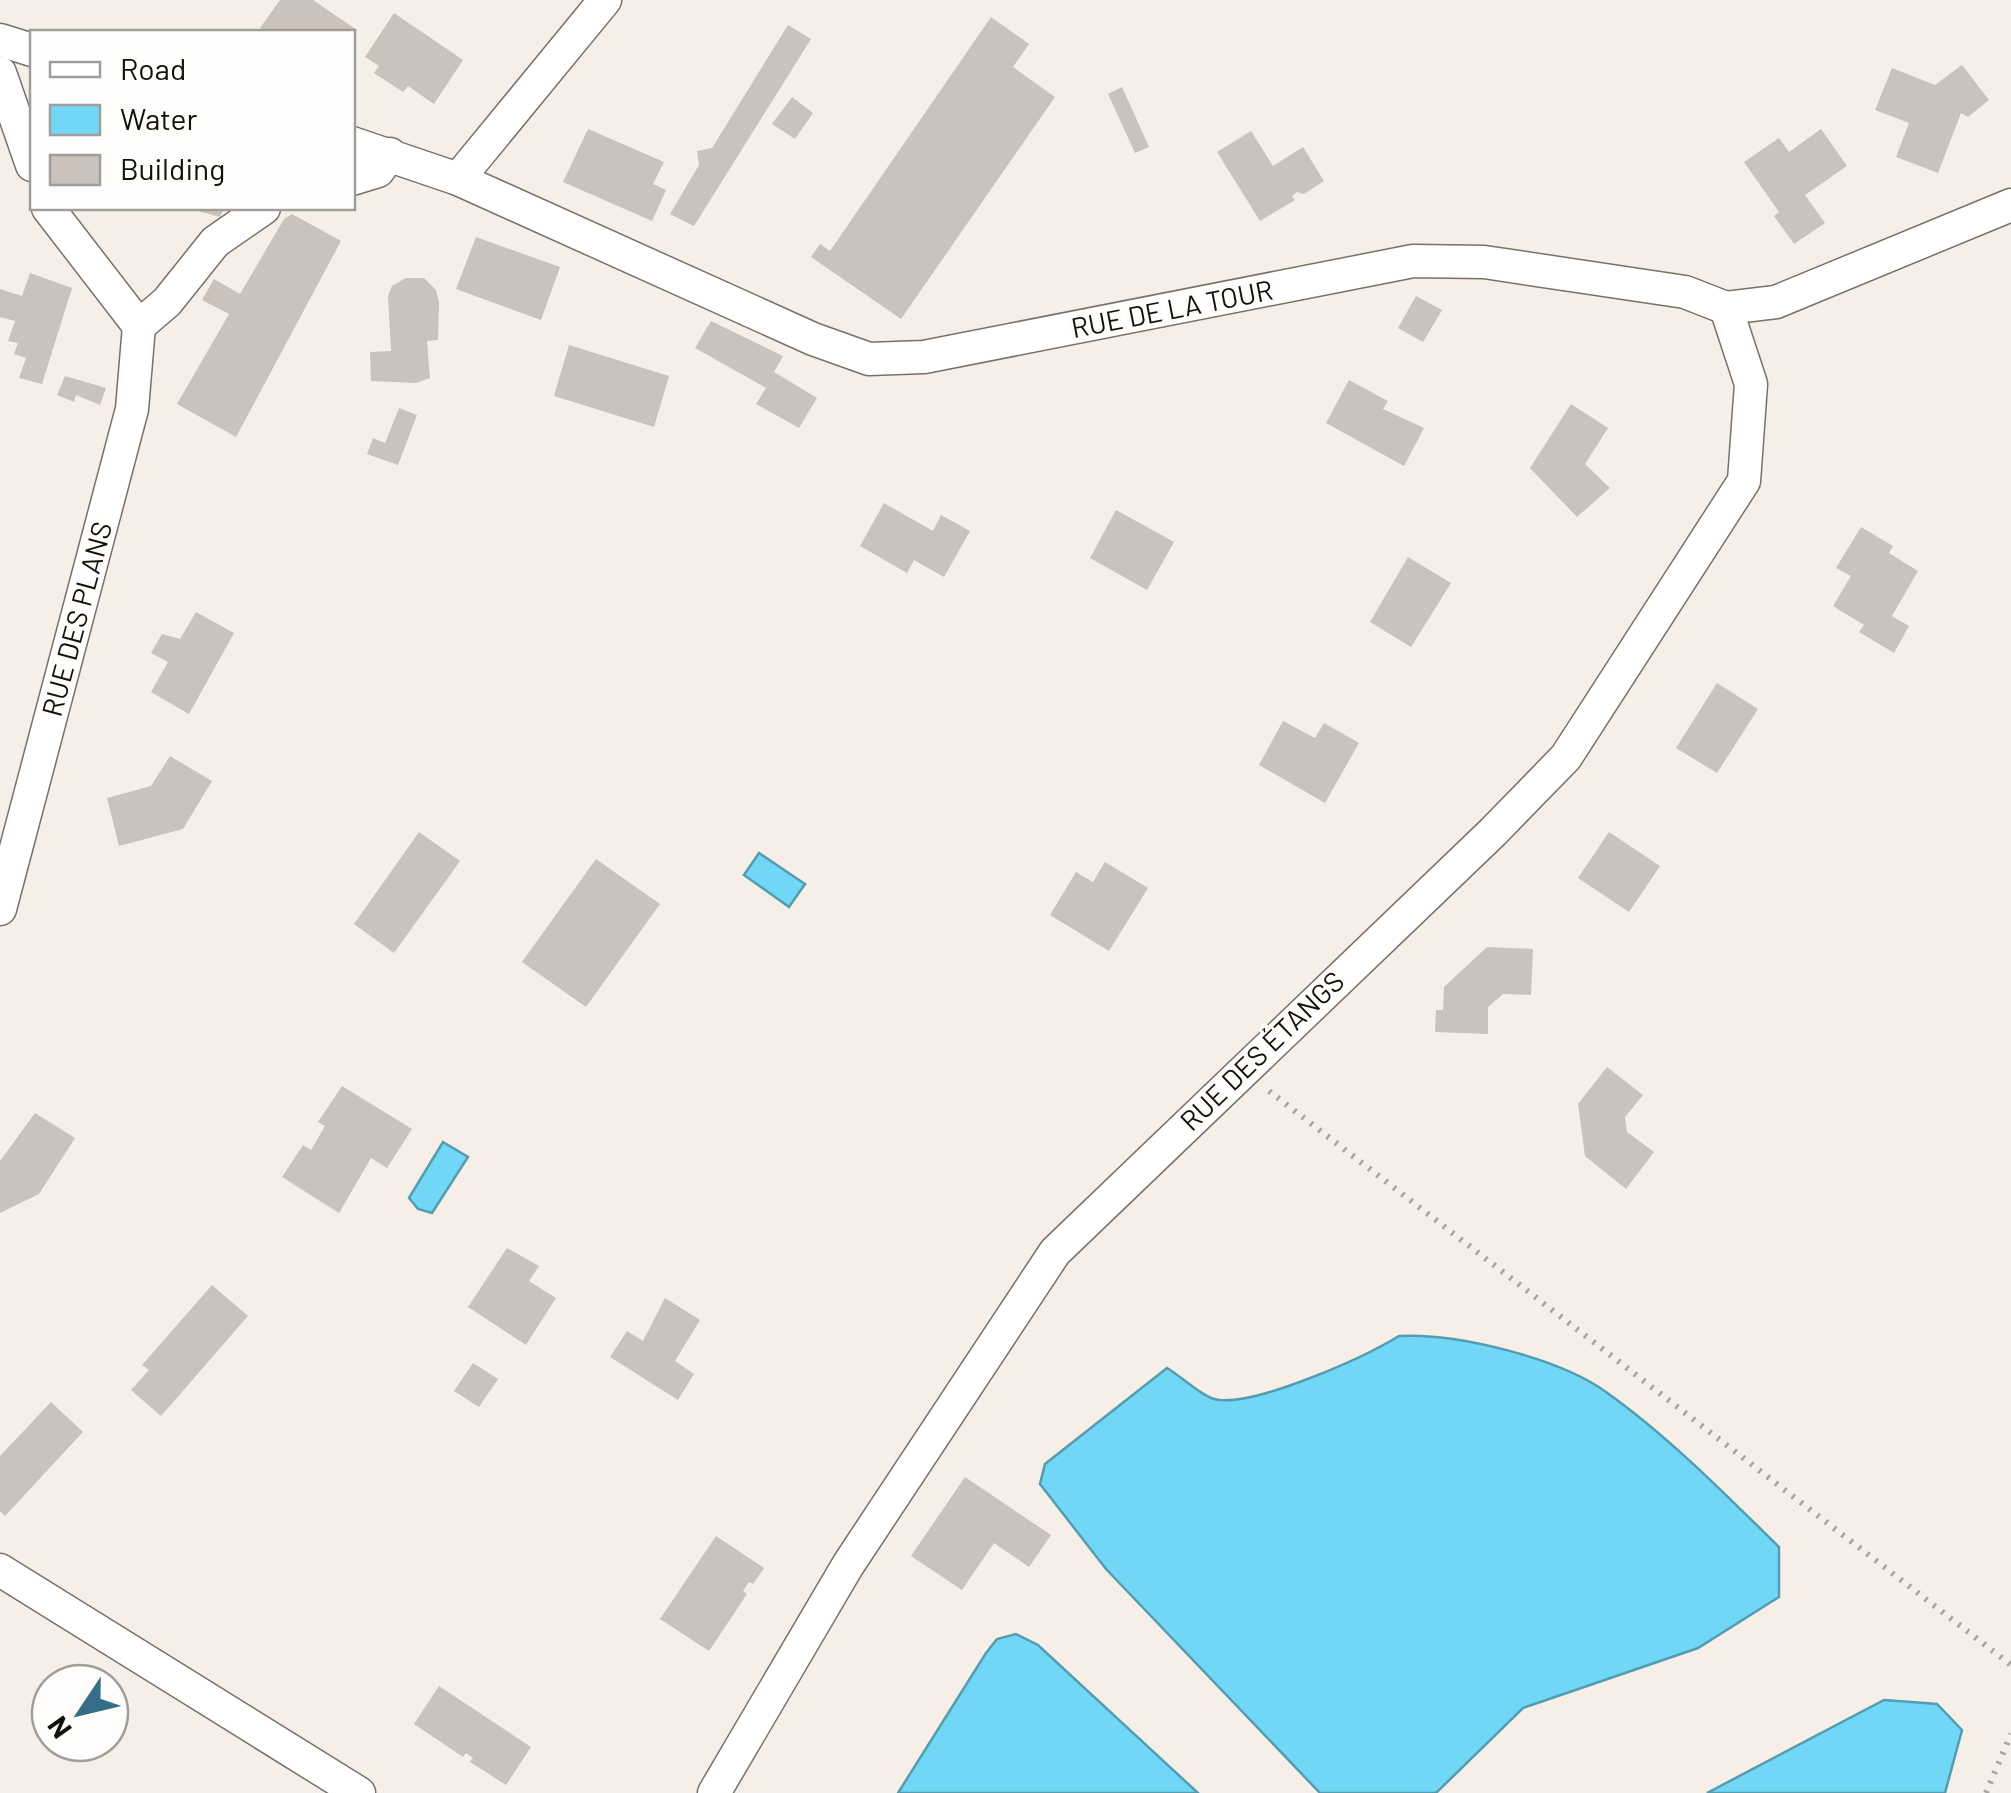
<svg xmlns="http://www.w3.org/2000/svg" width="2011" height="1793" viewBox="0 0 2011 1793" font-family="Barlow,sans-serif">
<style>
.water{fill:#70d8f6;stroke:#549cb0;stroke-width:2.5}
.building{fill:#cac2bb}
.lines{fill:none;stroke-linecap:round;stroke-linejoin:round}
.minor-casing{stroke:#78716a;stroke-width:35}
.path{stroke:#aaa49e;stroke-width:6;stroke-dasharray:2.5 8;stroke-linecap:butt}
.minor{stroke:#fff;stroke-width:32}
.labels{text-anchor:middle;stroke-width:8;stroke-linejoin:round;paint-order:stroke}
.street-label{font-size:28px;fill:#12100d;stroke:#fffdfb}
</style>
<rect width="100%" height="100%" fill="#f6efe7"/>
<!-- water -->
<g class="water">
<polygon points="759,853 805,884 789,907 744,875"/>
<polygon points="443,1142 468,1157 432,1213 418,1209 409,1198"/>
<path d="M 1399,1336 C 1457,1333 1559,1358 1606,1392 C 1668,1436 1725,1494 1779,1547 L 1779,1597 L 1698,1648 L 1523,1708 L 1436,1793 L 1320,1793 L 1106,1569 L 1040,1484 L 1045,1464 L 1167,1368 C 1181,1376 1204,1399 1219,1400 C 1260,1404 1363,1358 1399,1336 Z"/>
<polygon points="1016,1634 1038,1645 1198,1793 898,1793 986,1653 997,1639"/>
<polygon points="1884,1700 1937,1704 1962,1730 1945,1793 1707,1793"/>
</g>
<!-- building -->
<g class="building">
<polygon points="280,0 313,0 357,30 352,37 352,32 267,32 260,28"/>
<polygon points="394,13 463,60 434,104 408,86 403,92 374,73 379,66 365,57"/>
<polygon points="991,17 1029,44 1013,67 1055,97 901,319 811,257 820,244 830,251"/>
<polygon points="788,25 811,39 694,226 670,214 699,165 697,151 712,148"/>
<polygon points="1962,65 1989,100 1968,117 1961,113 1938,173 1896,157 1909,123 1875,110 1892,68 1935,85"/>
<polygon points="1122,87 1149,147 1135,153 1108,94"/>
<polygon points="792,97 813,113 795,139 772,124"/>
<polygon points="588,129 664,162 653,184 666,190 652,221 563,182"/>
<polygon points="1821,129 1847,166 1805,195 1825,223 1794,244 1774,216 1779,212 1744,162 1779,138 1789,152"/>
<polygon points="1251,131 1273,166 1303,147 1324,181 1304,194 1297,192 1292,196 1295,200 1260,221 1217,152"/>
<polygon points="187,208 224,208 220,217"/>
<polygon points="292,214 341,241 236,437 177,404 229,314 202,300 214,279 240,294 284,219"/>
<polygon points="476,237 560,267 541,320 456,289"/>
<polygon points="30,273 72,288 42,384 19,378 26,358 14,354 18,343 8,341 15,321 0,317 0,289 22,296"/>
<polygon points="406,278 424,278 436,290 439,302 438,340 427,341 430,378 416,383 371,381 370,352 391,351 388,296 392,286"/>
<polygon points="1416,296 1442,310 1423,342 1398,328"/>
<polygon points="711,321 783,356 774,372 817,398 799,428 756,404 766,388 695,348"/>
<polygon points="569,345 669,376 654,427 554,396"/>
<polygon points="65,376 106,388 100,405 76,395 74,402 57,395"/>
<polygon points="1349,380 1388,401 1383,409 1424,428 1404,466 1326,423"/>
<polygon points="1571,404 1608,428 1585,464 1610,488 1577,517 1530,468"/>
<polygon points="399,408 417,415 398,465 367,454 373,438 385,443"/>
<polygon points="884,503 933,531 941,515 970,531 944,577 914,560 907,573 860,546"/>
<polygon points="1116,510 1174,542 1147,590 1090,558"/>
<polygon points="1861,527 1893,546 1889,553 1918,571 1892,616 1909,626 1894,653 1859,632 1864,625 1833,606 1851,576 1836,568"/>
<polygon points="1408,557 1451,583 1411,647 1370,622"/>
<polygon points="196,612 234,633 189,714 151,692 168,662 151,653 162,634 180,639"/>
<polygon points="1717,683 1758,709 1717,773 1676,748"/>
<polygon points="1283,721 1315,738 1324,723 1359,743 1325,803 1259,765"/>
<polygon points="170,756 212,781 183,829 119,846 107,798 151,786"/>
<polygon points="419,832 460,861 394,953 354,924"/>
<polygon points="1609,832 1660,866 1629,912 1578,878"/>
<polygon points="596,859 660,904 586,1007 522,962"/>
<polygon points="1105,862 1148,888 1109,951 1050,915 1076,872 1093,882"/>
<polygon points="1487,947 1533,949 1531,995 1503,994 1488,1007 1488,1034 1435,1032 1436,1010 1443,1010 1444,987"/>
<polygon points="1607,1067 1643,1095 1625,1117 1627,1132 1654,1152 1626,1189 1585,1156 1578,1104"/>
<polygon points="342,1086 412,1129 387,1168 371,1158 339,1213 282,1177 303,1145 311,1150 325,1126 318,1122"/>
<polygon points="35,1113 75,1138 39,1194 0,1213 0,1161"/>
<polygon points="507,1248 539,1266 529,1281 556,1298 526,1345 468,1307"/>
<polygon points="212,1285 248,1316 161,1416 131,1390 149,1370 142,1365"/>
<polygon points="665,1298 700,1320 675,1361 694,1374 678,1400 610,1357 627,1331 643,1341"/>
<polygon points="473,1363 498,1379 479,1407 454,1391"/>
<polygon points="51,1402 83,1432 5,1516 0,1511 0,1456"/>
<polygon points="965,1477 1051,1535 1029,1567 994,1543 962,1590 911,1556"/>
<polygon points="716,1536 764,1568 753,1584 749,1582 743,1591 747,1594 709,1651 660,1619"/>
<polygon points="439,1686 531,1747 506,1785 470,1762 473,1758 466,1753 463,1757 414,1724"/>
</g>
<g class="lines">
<defs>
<g id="minor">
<polyline points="0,40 32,50"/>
<polyline points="0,73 32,165"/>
<polyline points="352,143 458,179 813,339 869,359 924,357 1413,261 1484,262 1685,292 1726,308 1776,302 2011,205"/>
<polyline points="352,179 378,171 390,154"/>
<polyline points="458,179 605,0"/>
<polyline points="48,208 139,326 167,302 215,242 264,208"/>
<polyline points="0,909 132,409 139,326"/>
<polyline points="0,1570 359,1793"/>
<polyline points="714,1793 848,1565 1055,1252 1493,832 1566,757 1744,481 1751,384 1726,308"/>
</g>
</defs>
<!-- minor casing -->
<use href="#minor" class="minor-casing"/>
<!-- path -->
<g class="path">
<polyline points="1269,1091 2011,1665"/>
<polyline points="1986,1793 2011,1734"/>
</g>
<!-- minor -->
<use href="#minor" class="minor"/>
</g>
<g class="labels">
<!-- street labels -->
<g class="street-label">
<text transform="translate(1172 309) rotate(-11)" y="10">RUE DE LA TOUR</text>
<text transform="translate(77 619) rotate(-75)" y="10">RUE DES PLANS</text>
<text transform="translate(1262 1051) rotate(-44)" y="10">RUE DES ÉTANGS</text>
</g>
</g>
<!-- legend -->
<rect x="30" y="30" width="325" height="180" fill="#fffdfb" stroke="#a09e9c" stroke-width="2.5"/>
<rect x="50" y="62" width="50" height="15" fill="#ffffff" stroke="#a09e9c" stroke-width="2.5"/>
<text x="120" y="80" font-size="30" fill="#12100d">Road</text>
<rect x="50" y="105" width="50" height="30" fill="#70d8f6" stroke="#a09e9c" stroke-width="2.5"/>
<text x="120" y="130" font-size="30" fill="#12100d">Water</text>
<rect x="50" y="155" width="50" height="30" fill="#cac2bb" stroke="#a09e9c" stroke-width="2.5"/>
<text x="120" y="180" font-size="30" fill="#12100d">Building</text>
<!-- north arrow -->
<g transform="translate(80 1713) rotate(235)"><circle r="48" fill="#fffdfb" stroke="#a09e9c" stroke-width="2.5"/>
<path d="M0-8L18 38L0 25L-18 38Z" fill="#366e88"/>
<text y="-15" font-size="28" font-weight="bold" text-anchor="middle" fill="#12100d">N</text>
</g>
</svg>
